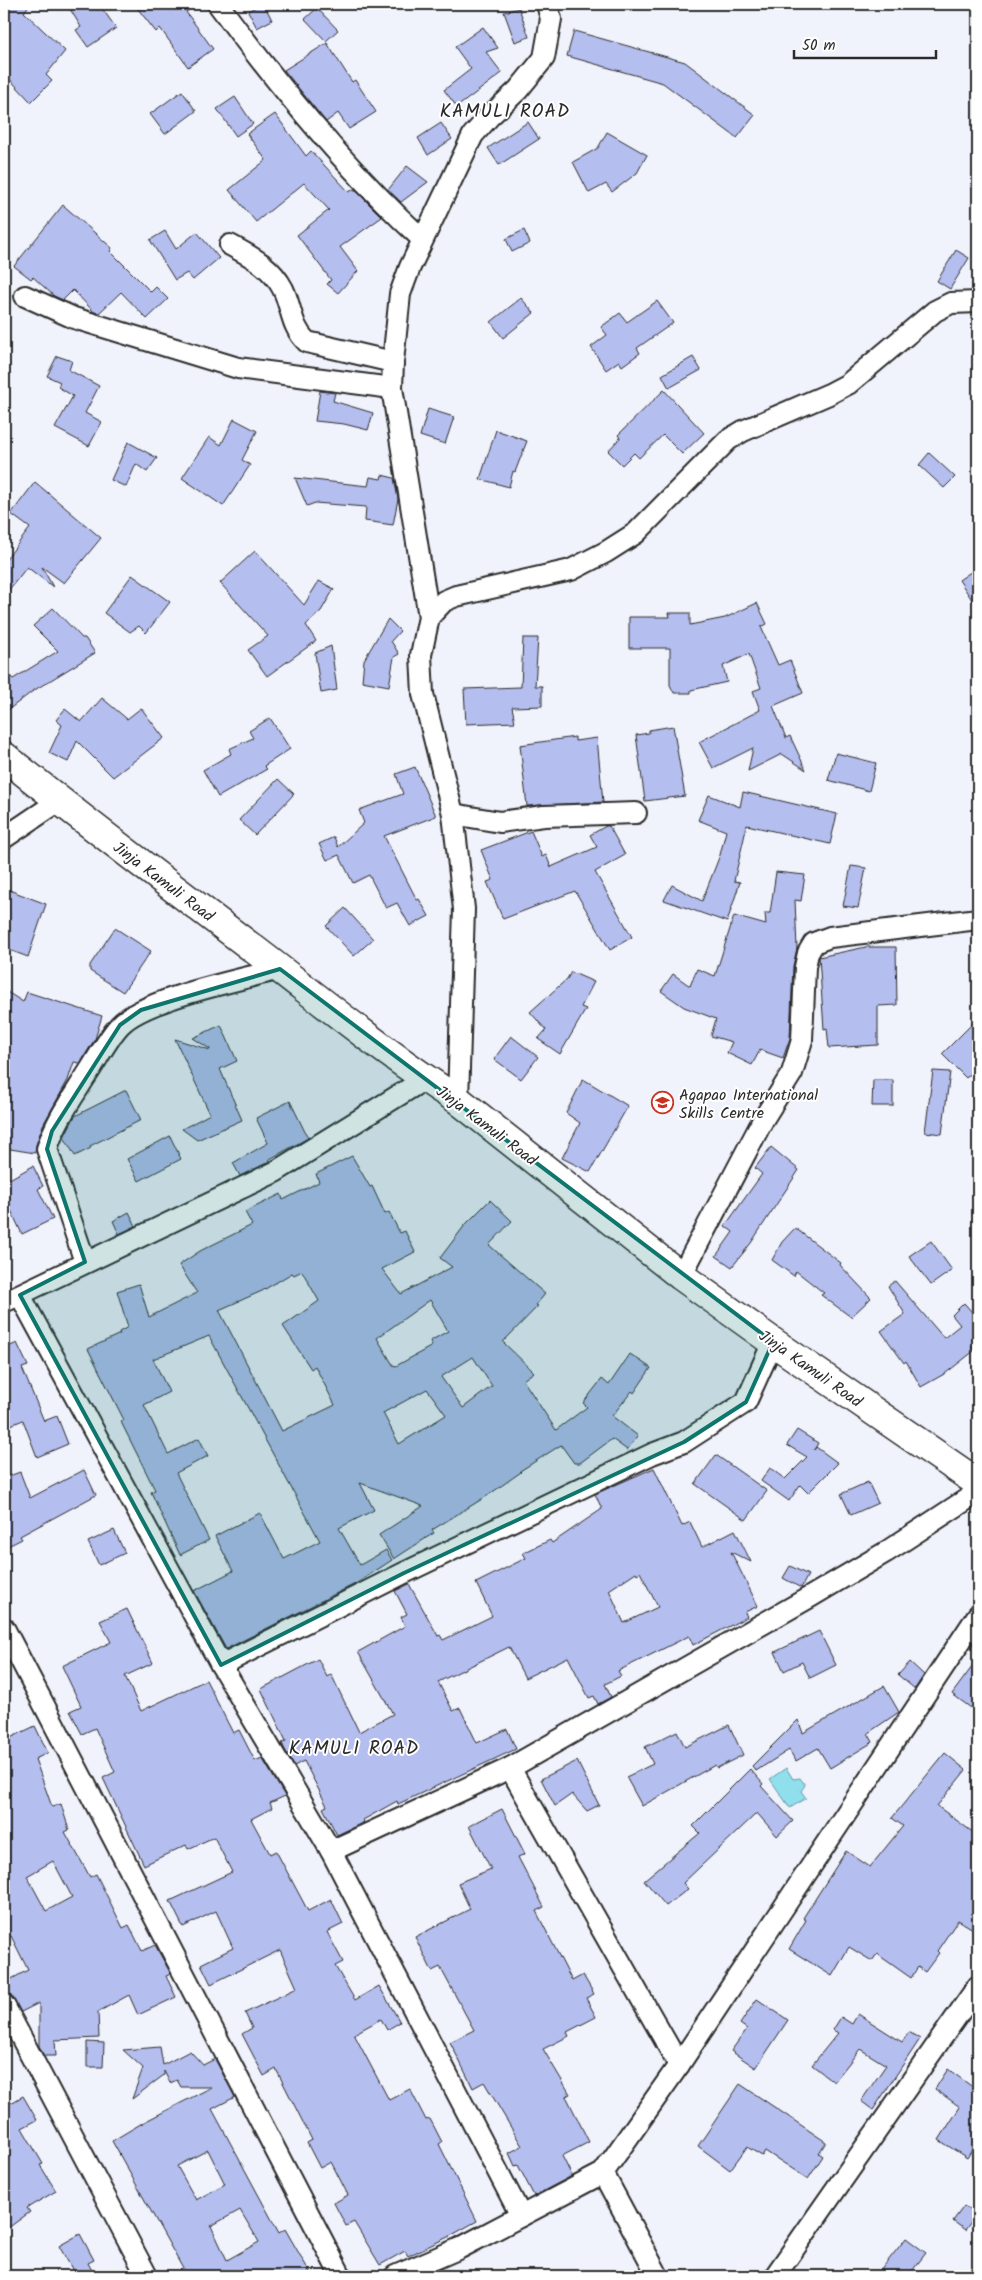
<svg xmlns="http://www.w3.org/2000/svg" width="982" height="2280" viewBox="0 0 982 2280" font-family="Kalam,sans-serif">
<style>
.water{fill:#90dfed;stroke:#68979f}
.building{fill:#b4beef;stroke:#2b2b2b;fill-rule:evenodd}
.lines{fill:none;stroke-linecap:round;stroke-linejoin:round}
.minor-casing{stroke:#2b2b2b;stroke-width:24}
.secondary-casing{stroke:#2b2b2b;stroke-width:31}
.minor{stroke:#fff;stroke-width:20}
.secondary{stroke:#fff;stroke-width:28}
.marked{fill:#0f766e;fill-opacity:0.2;stroke:#0f766e;stroke-width:4;stroke-linejoin:round}
.labels{text-anchor:middle;stroke-width:4;stroke-linejoin:round;paint-order:stroke}
.street-label{font-size:16px;fill:#2b2b2b;stroke:#fff}
.poi-label{font-size:16px;fill:#2b2b2b;stroke:#fff;text-anchor:start}
.quarter-label{font-size:19px;letter-spacing:1px;fill:#2b2b2b;stroke:#fff}
</style>
<rect width="100%" height="100%" fill="#f0f2fc"/>
<filter id="ink" filterUnits="userSpaceOnUse"><feTurbulence type="fractalNoise" baseFrequency=".02" numOctaves="2"/><feDisplacementMap in="SourceGraphic" scale="10" xChannelSelector="R" yChannelSelector="G"/><feConvolveMatrix kernelMatrix="1 2 1 2 8 2 1 2 1" color-interpolation-filters="sRGB"/></filter>
<g filter="url(#ink)">
<!-- water -->
<polygon class="water" points="786,1768 793,1779 800,1778 805,1785 801,1791 806,1798 790,1808 770,1779"/>
<!-- building -->
<g class="building">
<polygon points="4,4 30,4 24,12 65,51 46,75 52,81 31,102 4,73"/>
<polygon points="67,4 99,4 116,28 88,47 76,30 81,27"/>
<polygon points="134,4 197,4 186,12 213,49 188,67 160,28 156,32"/>
<polygon points="261,4 264,4 272,20 257,28 248,11"/>
<polygon points="317,8 338,30 326,41 305,19"/>
<polygon points="519,8 529,37 515,42 504,12"/>
<polygon points="483,27 498,48 486,52 502,73 457,107 444,90 471,69 455,47"/>
<polygon points="574,31 685,62 755,115 737,138 663,83 567,56"/>
<polygon points="327,43 352,82 355,80 376,112 349,129 338,113 326,122 284,70"/>
<polygon points="182,91 196,111 165,134 150,114"/>
<polygon points="235,97 253,124 236,136 217,109"/>
<polygon points="275,114 306,156 311,151 349,192 354,189 382,217 340,247 358,271 338,293 327,284 331,280 297,235 329,210 304,183 256,222 229,190 266,160 247,134"/>
<polygon points="528,122 539,139 499,165 488,148"/>
<polygon points="441,123 452,139 428,155 418,138"/>
<polygon points="607,132 647,155 637,173 612,192 606,184 589,193 573,162 598,148"/>
<polygon points="407,166 428,182 401,202 388,190"/>
<polygon points="63,205 112,248 110,251 151,292 156,287 168,299 147,319 121,292 99,313 94,312 73,290 63,300 54,296 33,277 31,279 14,266"/>
<polygon points="524,230 530,243 512,252 506,239"/>
<polygon points="165,231 176,249 197,232 219,258 193,280 187,273 175,280 150,240"/>
<polygon points="956,250 969,258 950,289 937,281"/>
<polygon points="521,298 534,313 503,338 491,322"/>
<polygon points="657,301 673,323 637,348 640,353 622,366 619,361 606,370 591,347 607,335 601,327 620,313 627,322"/>
<polygon points="57,356 72,361 69,370 99,386 85,413 102,422 89,446 55,428 73,396 58,387 60,382 47,376"/>
<polygon points="693,357 701,370 669,388 662,375"/>
<polygon points="664,390 704,433 682,454 663,435 639,458 634,453 622,465 608,451 620,438 618,435"/>
<polygon points="320,391 335,393 333,401 373,413 368,430 344,424 315,421"/>
<polygon points="428,409 454,417 445,444 420,436"/>
<polygon points="234,419 257,431 242,460 250,465 223,506 182,478 209,437 221,445"/>
<polygon points="496,430 527,441 515,472 513,471 509,487 480,479"/>
<polygon points="128,442 157,458 147,472 136,464 126,487 111,480"/>
<polygon points="929,453 955,477 944,488 919,465"/>
<polygon points="382,475 394,478 398,499 393,525 365,521 366,507 315,503 307,506 295,478 368,486 370,477 381,479"/>
<polygon points="35,482 101,538 64,583 42,567 53,587 27,567 4,596 4,562 30,528 11,514"/>
<polygon points="255,551 304,605 319,581 334,589 321,611 306,625 316,641 267,676 248,650 268,636 220,583"/>
<polygon points="978,567 978,609 959,580"/>
<polygon points="132,575 170,602 146,633 139,626 130,632 104,613"/>
<polygon points="757,603 767,624 761,627 778,665 790,660 803,693 773,706 786,738 790,736 806,770 782,754 748,771 753,748 713,768 699,742 760,710 753,691 761,688 749,654 723,666 727,682 691,690 691,693 674,693 670,685 670,648 629,648 629,617 670,617 669,613 690,613 690,625 725,618"/>
<polygon points="53,608 82,638 85,638 95,653 33,691 4,713 4,671 13,679 58,651 33,626"/>
<polygon points="388,619 400,631 391,641 399,654 394,657 389,686 362,681 364,660"/>
<polygon points="523,638 538,638 535,686 542,686 542,706 512,707 515,722 466,724 464,689 521,687"/>
<polygon points="331,646 337,690 321,693 315,653"/>
<polygon points="102,698 127,719 141,708 164,738 113,777 77,741 68,762 49,753 62,725 56,720 65,709 81,722"/>
<polygon points="270,718 290,749 264,766 267,769 218,797 203,770 231,754 229,749 253,738 249,731"/>
<polygon points="673,726 685,796 645,801 636,735 649,733 649,730"/>
<polygon points="575,737 575,741 597,738 603,802 527,806 520,745"/>
<polygon points="836,753 876,763 869,791 828,780"/>
<polygon points="415,767 436,816 384,836 417,900 419,899 429,916 410,926 397,903 386,908 369,875 353,883 339,855 327,860 319,844 334,837 338,847 364,823 359,810 403,794 396,774"/>
<polygon points="278,779 294,794 255,835 239,820"/>
<polygon points="743,792 837,814 830,844 747,825 734,881 740,882 727,922 664,900 672,885 702,901 720,855 726,831 698,820 709,795 740,807"/>
<polygon points="606,826 609,826 625,855 595,872 632,937 610,950 575,891 503,919 487,882 493,880 481,850 531,831 542,857 546,855 551,867 597,847 590,835"/>
<polygon points="851,866 866,868 858,908 843,906"/>
<polygon points="776,872 805,875 801,901 795,900 797,948 793,966 790,1038 783,1058 760,1050 752,1065 727,1053 732,1042 711,1036 716,1019 684,1007 661,991 673,974 690,986 697,969 715,976 734,916 766,925 765,913 770,913"/>
<polygon points="4,888 46,904 28,957 4,948"/>
<polygon points="345,908 373,939 354,956 326,926"/>
<polygon points="115,928 151,951 123,992 90,971 90,965"/>
<polygon points="866,947 896,947 897,1005 878,1006 878,1045 829,1048 827,1028 824,1029 819,957"/>
<polygon points="571,972 594,982 581,1007 586,1009 560,1054 538,1039 546,1030 530,1012 567,979"/>
<polygon points="4,990 23,1002 27,992 102,1016 95,1039 80,1063 74,1062 68,1080 43,1125 36,1145 35,1153 4,1148"/>
<polygon points="978,1018 978,1067 966,1078 942,1054"/>
<polygon points="221,1025 237,1061 220,1069 242,1120 197,1140 182,1129 210,1114 175,1039 210,1050 210,1049 193,1038"/>
<polygon points="511,1036 538,1057 521,1079 494,1059"/>
<polygon points="933,1071 950,1072 942,1134 925,1132"/>
<polygon points="583,1079 628,1106 590,1172 562,1158 580,1123 566,1113"/>
<polygon points="873,1080 893,1080 893,1106 872,1106"/>
<polygon points="126,1090 141,1120 90,1146 91,1148 75,1156 64,1137 75,1116"/>
<polygon points="290,1101 308,1138 270,1159 269,1162 240,1176 233,1163 268,1143 256,1118"/>
<polygon points="170,1136 181,1159 139,1181 127,1159"/>
<polygon points="771,1147 799,1170 751,1243 732,1267 716,1256 733,1232 725,1226 762,1174 755,1168"/>
<path d="M 352,1156 L 370,1187 L 372,1186 L 385,1214 L 389,1212 L 400,1233 L 405,1231 L 415,1252 L 382,1269 L 401,1294 L 452,1267 L 440,1258 L 465,1225 L 490,1200 L 512,1221 L 489,1245 L 545,1294 L 536,1305 L 538,1306 L 503,1342 L 534,1372 L 523,1380 L 556,1430 L 587,1407 L 583,1403 L 602,1379 L 609,1385 L 630,1354 L 651,1368 L 634,1393 L 632,1391 L 612,1416 L 638,1436 L 627,1450 L 612,1439 L 580,1463 L 574,1463 L 561,1445 L 520,1471 L 521,1472 L 487,1496 L 432,1530 L 434,1533 L 394,1559 L 379,1535 L 423,1506 L 360,1483 L 374,1510 L 339,1528 L 360,1565 L 386,1550 L 392,1560 L 357,1583 L 226,1649 L 194,1591 L 233,1571 L 215,1536 L 260,1513 L 284,1559 L 320,1541 L 209,1336 L 153,1359 L 169,1392 L 144,1405 L 168,1454 L 199,1438 L 208,1456 L 176,1473 L 209,1540 L 180,1555 L 151,1492 L 155,1490 L 121,1422 L 124,1420 L 88,1349 L 120,1334 L 119,1332 L 128,1327 L 117,1291 L 139,1284 L 149,1317 L 197,1293 L 179,1265 L 200,1251 L 252,1225 L 245,1212 L 281,1194 L 283,1200 L 319,1182 L 316,1174 ZM 302,1271 L 319,1301 L 283,1326 L 311,1369 L 315,1366 L 335,1405 L 282,1431 L 219,1310 L 262,1291 L 292,1273 L 294,1275 ZM 430,1300 L 448,1331 L 430,1341 L 432,1346 L 396,1366 L 393,1365 L 377,1338 ZM 473,1357 L 492,1386 L 463,1408 L 441,1377 ZM 427,1389 L 446,1415 L 399,1444 L 383,1413 Z"/>
<polygon points="33,1166 43,1186 38,1189 53,1219 22,1234 8,1204 4,1207 4,1182"/>
<polygon points="129,1212 136,1226 119,1234 113,1221"/>
<polygon points="795,1228 841,1263 840,1265 871,1298 851,1317 821,1295 824,1293 796,1271 794,1276 772,1260 782,1242"/>
<polygon points="931,1241 952,1270 931,1285 909,1256"/>
<polygon points="895,1281 944,1338 960,1325 952,1315 964,1303 978,1319 978,1341 971,1347 974,1351 946,1373 921,1387 906,1361 904,1363 881,1331 905,1314 888,1286"/>
<polygon points="17,1343 28,1366 22,1368 44,1421 57,1416 68,1444 37,1457 23,1420 11,1425 4,1407 4,1349"/>
<polygon points="797,1430 818,1443 814,1450 816,1447 838,1463 808,1493 800,1485 789,1501 761,1481 770,1468 785,1479 807,1457 787,1445"/>
<polygon points="716,1455 767,1491 746,1520 695,1484"/>
<path d="M 654,1468 L 682,1526 L 690,1522 L 702,1547 L 735,1530 L 751,1562 L 731,1552 L 758,1606 L 745,1612 L 747,1617 L 693,1645 L 689,1636 L 618,1671 L 621,1676 L 605,1684 L 611,1697 L 598,1704 L 594,1696 L 589,1698 L 568,1657 L 525,1678 L 509,1647 L 438,1682 L 453,1711 L 460,1708 L 477,1743 L 507,1729 L 516,1749 L 398,1804 L 397,1801 L 363,1820 L 364,1822 L 337,1835 L 323,1808 L 327,1806 L 304,1761 L 294,1766 L 284,1748 L 282,1743 L 286,1741 L 261,1689 L 318,1659 L 327,1677 L 331,1674 L 359,1732 L 393,1714 L 358,1652 L 405,1626 L 401,1617 L 407,1614 L 395,1591 L 409,1584 L 438,1636 L 440,1635 L 443,1640 L 492,1616 L 476,1583 L 526,1558 L 523,1553 L 550,1540 L 552,1543 L 602,1509 L 595,1494 ZM 636,1572 L 637,1574 L 640,1572 L 658,1607 L 624,1623 L 609,1590 Z"/>
<polygon points="84,1470 96,1495 20,1536 22,1539 4,1548 4,1478 20,1472 30,1498"/>
<polygon points="868,1482 878,1503 851,1515 841,1494"/>
<polygon points="114,1530 125,1553 99,1565 88,1542"/>
<polygon points="790,1566 808,1575 801,1588 783,1578"/>
<polygon points="127,1609 153,1663 125,1676 141,1711 206,1680 233,1733 239,1730 255,1761 262,1758 285,1796 270,1803 272,1808 251,1819 270,1854 276,1851 308,1911 331,1899 343,1924 327,1932 343,1962 335,1966 355,2000 379,1986 400,2022 387,2030 381,2019 354,2034 389,2100 410,2089 426,2120 430,2119 442,2142 439,2144 477,2221 450,2236 408,2256 405,2251 380,2265 354,2222 346,2226 334,2203 348,2195 331,2162 320,2168 307,2143 312,2140 276,2069 264,2076 242,2034 252,2028 245,2013 297,1988 280,1950 211,1984 201,1964 233,1948 216,1911 183,1927 170,1901 232,1872 214,1837 188,1849 186,1845 144,1865 103,1778 115,1772 95,1728 82,1734 70,1711 81,1706 62,1666 111,1642 100,1621"/>
<polygon points="819,1631 836,1665 810,1678 802,1662 784,1671 775,1652"/>
<polygon points="978,1659 978,1713 952,1694"/>
<polygon points="910,1662 924,1675 915,1689 898,1675"/>
<polygon points="884,1686 899,1712 868,1733 873,1742 830,1768 818,1748 796,1761 789,1750 756,1771 752,1766 798,1720 803,1733"/>
<polygon points="729,1725 743,1755 717,1768 715,1765 642,1806 626,1777 653,1764 645,1747 677,1731 685,1747"/>
<path d="M 35,1726 L 48,1753 L 35,1759 L 52,1807 L 61,1804 L 69,1830 L 65,1832 L 90,1877 L 96,1874 L 123,1928 L 129,1925 L 142,1951 L 155,1945 L 171,1974 L 166,1976 L 176,1997 L 138,2015 L 129,1995 L 98,2012 L 99,2038 L 55,2040 L 56,2056 L 44,2056 L 39,2046 L 39,2003 L 21,2012 L 4,1983 L 28,1970 L 11,1936 L 4,1940 L 4,1741 ZM 53,1861 L 72,1897 L 46,1911 L 27,1876 Z"/>
<polygon points="945,1753 966,1770 937,1806 978,1836 978,1932 958,1920 937,1951 939,1953 925,1972 918,1967 911,1978 877,1954 872,1961 849,1947 832,1976 789,1949 806,1920 803,1918 846,1851 870,1867 903,1826 892,1818"/>
<polygon points="577,1761 599,1805 587,1811 572,1794 555,1806 541,1779"/>
<polygon points="750,1769 763,1784 761,1786 793,1821 777,1836 757,1813 683,1883 688,1889 666,1906 644,1880 700,1833 693,1826"/>
<polygon points="502,1809 525,1854 518,1857 544,1907 536,1911 572,1981 583,1975 594,1994 586,1998 596,2017 567,2032 569,2036 543,2049 570,2094 566,2096 589,2142 562,2156 572,2176 534,2196 518,2165 515,2166 509,2153 522,2146 484,2082 473,2088 450,2042 474,2030 440,1967 432,1971 415,1937 470,1909 458,1883 491,1869 469,1826"/>
<polygon points="757,1999 788,2020 756,2068 731,2051 747,2029 740,2024"/>
<polygon points="858,2014 902,2042 909,2032 920,2039 873,2110 861,2101 886,2065 860,2049 834,2082 812,2065 838,2033 833,2030 841,2017 852,2024"/>
<polygon points="87,2042 104,2043 103,2067 87,2067"/>
<path d="M 160,2047 L 163,2065 L 190,2051 L 203,2065 L 215,2059 L 235,2097 L 212,2109 L 279,2233 L 285,2229 L 312,2276 L 187,2276 L 112,2141 L 144,2122 L 212,2087 L 181,2087 L 177,2080 L 170,2083 L 164,2071 L 164,2075 L 132,2099 L 143,2068 L 123,2050 ZM 208,2150 L 225,2184 L 196,2200 L 177,2166 ZM 240,2210 L 259,2242 L 227,2260 L 211,2226 Z"/>
<polygon points="948,2069 978,2091 978,2140 967,2158 939,2140 960,2107 935,2089"/>
<polygon points="740,2084 826,2142 819,2153 823,2156 808,2179 765,2151 762,2156 747,2147 730,2170 698,2146"/>
<polygon points="23,2096 37,2120 22,2128 43,2164 40,2165 56,2191 27,2208 30,2212 4,2231 4,2107"/>
<polygon points="964,2206 976,2215 965,2230 953,2221"/>
<polygon points="80,2234 94,2260 88,2263 95,2276 76,2276 59,2246"/>
<polygon points="906,2238 926,2253 908,2276 876,2276"/>
</g>
<g class="lines">
<defs>
<g id="minor">
<path d="M 218,4 C 279,87 346,169 422,239"/>
<path d="M 230,245 C 252,257 271,266 283,289 C 292,308 291,327 307,342 L 393,362"/>
<polyline points="25,296 74,318 238,368 392,388"/>
<polyline points="429,617 392,388 393,362 400,294 410,267 473,135 489,117 518,90 544,58 551,19 547,4"/>
<polyline points="453,814 500,822 544,816 636,813"/>
<polyline points="4,838 59,801"/>
<polyline points="458,1100 464,909 453,814 423,694 421,655 429,617 444,601 456,596 571,570 606,552 636,533 728,440 743,431 829,394 848,384 935,311 951,303 978,302"/>
<path d="M 85,1262 L 47,1149 C 55,1122 71,1100 86,1076 C 97,1060 107,1039 120,1025 C 146,998 241,980 280,969"/>
<polyline points="681,1276 764,1118 792,1073 802,1040 805,967 808,953 814,943 830,937 978,919"/>
<polyline points="20,1295 221,1665 331,1851 521,2216"/>
<polyline points="4,1302 275,1172 425,1079"/>
<polyline points="4,1628 341,2276"/>
<polyline points="221,1665 404,1573 652,1454 684,1442 746,1402 773,1342"/>
<polyline points="510,1768 679,2065"/>
<polyline points="331,1851 510,1768 810,1597 886,1552 978,1492"/>
<polyline points="4,2005 147,2276"/>
<polyline points="603,2173 658,2276"/>
<polyline points="395,2276 460,2248 603,2173 679,2065 978,1615"/>
<polyline points="775,2276 978,1986"/>
</g>
<path id="secondary" d="M 4,756 C 86,823 171,886 255,950 C 322,1001 387,1055 458,1100 L 681,1276 L 773,1342 L 978,1483"/>
</defs>
<!-- minor casing -->
<use href="#minor" class="minor-casing"/>
<!-- secondary casing -->
<use href="#secondary" class="secondary-casing"/>
<!-- minor -->
<use href="#minor" class="minor"/>
<!-- secondary -->
<use href="#secondary" class="secondary"/>
</g>
</g>
<!-- marked area -->
<path class="marked" d="M 280,969 L 773,1342 L 746,1402 L 684,1442 L 404,1573 L 221,1665 L 20,1295 L 85,1262 L 47,1149 L 52,1131 L 120,1025 L 141,1010 Z"/>
<!-- icons -->
<defs>
<symbol id="school-ring" viewBox="-11 -11 22 22"><circle r="9.5" fill="#fff" stroke="#c8321e" stroke-width="1.5"/><path d="M0-5L7-2L0 1L-7-2ZM-4 1L0 2.5L4 1V4Q0 6-4 4Z" fill="#c8321e"/></symbol>
</defs>
<g fill-rule="evenodd">
<use href="#school-ring" x="650" y="1090" width="25" height="25"/>
</g>
<g class="labels">
<!-- street labels -->
<g class="street-label">
<text transform="translate(164 881) rotate(37)" y="6">Jinja Kamuli Road</text>
<text transform="translate(487 1125) rotate(37)" y="6">Jinja Kamuli Road</text>
<text transform="translate(811 1368) rotate(35)" y="6">Jinja Kamuli Road</text>
</g>
<!-- poi labels -->
<g class="poi-label">
<text x="679" y="1100">Agapao International<tspan x="679" dy="18">Skills Centre</tspan></text>
</g>
<!-- quarter labels -->
<g class="quarter-label">
<text x="505" y="117">KAMULI ROAD</text>
<text x="354" y="1754">KAMULI ROAD</text>
</g>
</g>
<!-- margin -->
<rect width="982" height="2280" fill="none" stroke="#fff" stroke-width="20"/>
<rect x="10" y="10" width="962" height="2260" fill="none" stroke="#2b2b2b" stroke-width="2" filter="url(#ink)"/>
<!-- scale -->
<path d="M794 50v8h142v-8" fill="none" stroke="#2b2b2b" stroke-width="2.5"/>
<text x="802" y="50" font-size="15" fill="#2b2b2b" stroke="#ffffff" stroke-width="4" paint-order="stroke">50 m</text>
</svg>
